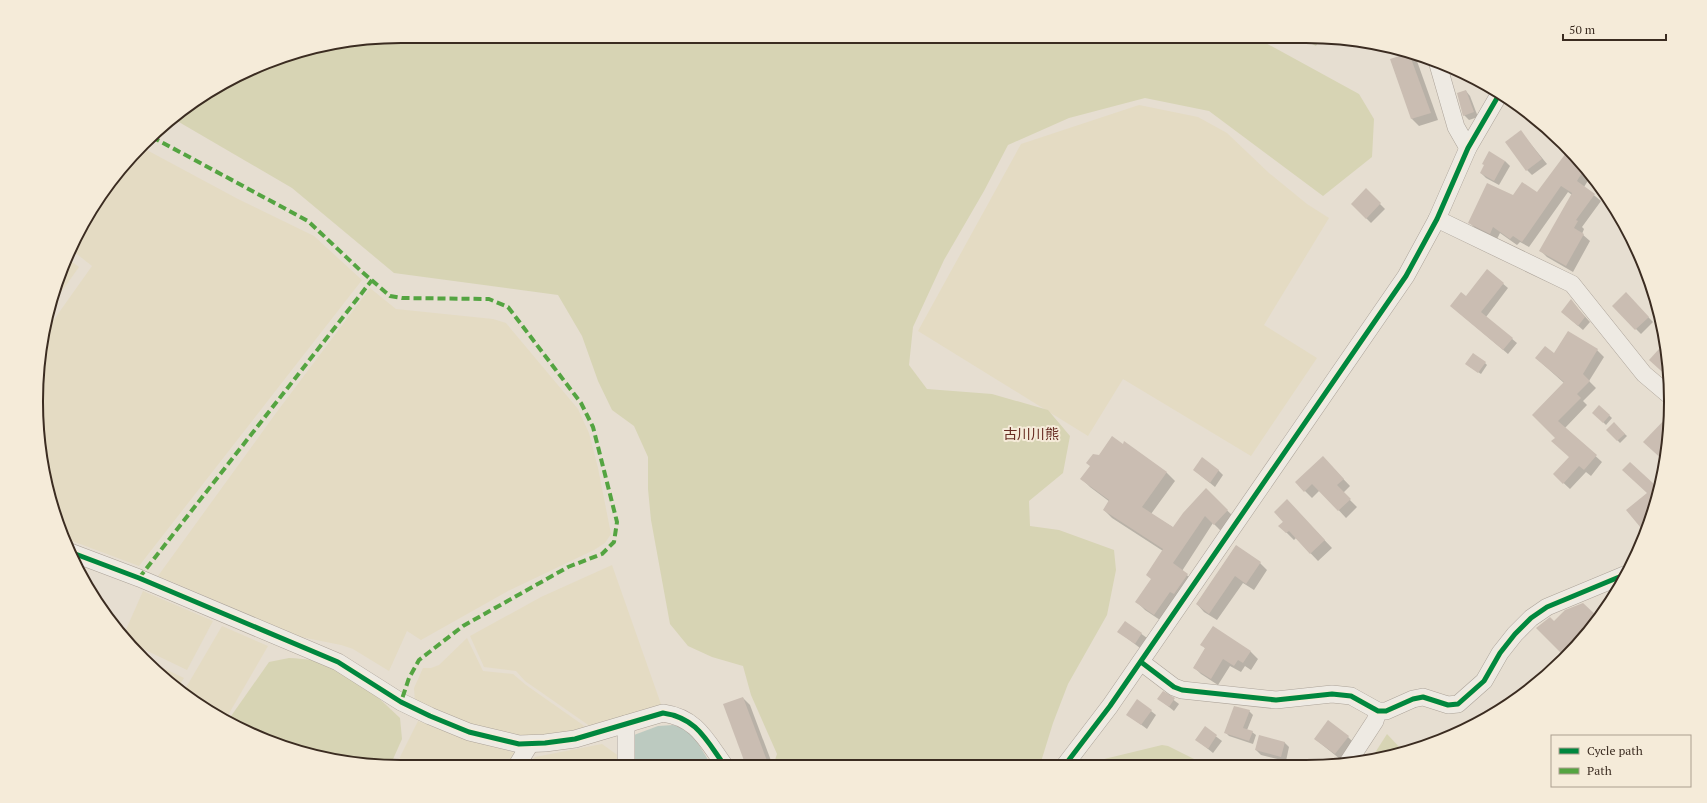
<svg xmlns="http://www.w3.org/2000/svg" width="1707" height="803" viewBox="0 0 1707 803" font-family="'PT Serif','Noto Sans JP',serif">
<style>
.farmland{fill:#e4dbc3}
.green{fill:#d7d4b4}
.cemetery{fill:#d1cfb4}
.water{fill:#bccac0}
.shadow{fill:#0003}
.building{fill:#cabdb2}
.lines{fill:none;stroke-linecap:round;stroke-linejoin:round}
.minor-casing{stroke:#aca399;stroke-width:18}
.minor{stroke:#eeeae3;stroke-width:17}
.quiet{stroke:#54a441;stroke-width:4;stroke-dasharray:8 4;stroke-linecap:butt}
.cycleway-casing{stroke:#f5ebd9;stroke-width:8}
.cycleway{stroke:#00873e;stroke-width:5}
.labels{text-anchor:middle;stroke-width:4;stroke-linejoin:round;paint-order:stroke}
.quarter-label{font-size:14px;fill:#672b22;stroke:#f5ebd9}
.rim{fill:none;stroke:#3b2c21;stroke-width:2}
</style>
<rect width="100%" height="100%" fill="#e6ded1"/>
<!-- farmland -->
<g class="farmland">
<polygon points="1139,105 1198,117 1227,133 1269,173 1307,204 1329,218 1264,325 1317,358 1251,456 1123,379 1088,436 918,331 1021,144"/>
<polygon points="143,148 238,199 314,236 362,280 139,566 64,538 55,519 39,449 43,335 92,266 73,251 85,219"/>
<polygon points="69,260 79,267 54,302"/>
<polygon points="370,288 396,309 493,319 506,323 578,409 589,433 598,468 611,534 605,543 594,550 508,591 421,640 407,631 389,671 353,649 341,645 301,637 158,576 276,413"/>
<polygon points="612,565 662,707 594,729 525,681 516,671 484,667 470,636 541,597"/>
<polygon points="143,591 213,621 187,670 135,645 125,632"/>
<polygon points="222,626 268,646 227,717 184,691"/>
<polygon points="467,638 483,671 513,674 526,685 590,730 526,739 466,724 415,702 414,688 423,668 431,668 439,665"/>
<polygon points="148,661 184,678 178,687 161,676"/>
<polygon points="418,721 515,753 507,767 412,767 398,761"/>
<polygon points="602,744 620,757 615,766 526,767 535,757"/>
</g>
<!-- green -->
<g class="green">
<polygon points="402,36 565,36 585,39 586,36 1253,36 1359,94 1374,119 1372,157 1323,196 1209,111 1145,98 1069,118 1008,145 984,191 944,260 913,327 909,365 927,389 992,394 1048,410 1070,436 1063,473 1029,501 1030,526 1059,530 1114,550 1116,570 1107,615 1068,684 1053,723 1040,765 773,766 777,754 751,695 743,666 712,657 688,646 670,624 651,520 648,489 648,457 634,426 612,410 598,381 582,336 558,295 394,273 292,188 172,118 219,85 284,55"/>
<path d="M 289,658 C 296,658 304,659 311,660 C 345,667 375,694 400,718 L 402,739 L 390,766 L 330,760 L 262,739 L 229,719 L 269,662 Z"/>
<polygon points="1387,734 1403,751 1371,759"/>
<polygon points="1162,745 1168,746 1204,764 1092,765 1096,761"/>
</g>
<!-- cemetery -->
<polygon class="cemetery" points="1296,36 1321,37 1316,46"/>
<!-- water -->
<polygon class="water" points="673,725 685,729 694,737 712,766 631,766 634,735 658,726"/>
<!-- shadow -->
<g class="shadow">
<polygon points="1410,53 1417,61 1438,120 1419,126 1412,119 1391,60"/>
<polygon points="1466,91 1470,96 1478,117 1469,120 1464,115"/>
<polygon points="1521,132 1547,164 1532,175 1527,170"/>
<polygon points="1569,150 1591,176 1584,187 1601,201 1582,227 1584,229 1582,234 1590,241 1573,272 1547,257 1541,251 1572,195 1568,192 1529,247 1520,242 1517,245 1500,233 1497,239 1476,229 1469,222 1513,196 1537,194"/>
<polygon points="1505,161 1510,166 1499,185 1486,178 1481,173 1485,166"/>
<polygon points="1366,190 1385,209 1371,223 1352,204"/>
<polygon points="1488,271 1508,288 1486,317 1517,343 1508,354 1456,310"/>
<polygon points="1626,294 1653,322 1641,334 1613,306"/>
<polygon points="1571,301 1590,322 1583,330 1562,312"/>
<polygon points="1597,350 1604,357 1589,381 1596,388 1583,401 1587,405 1565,428 1602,462 1591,476 1586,472 1570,489 1554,474 1570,458 1556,438 1533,415 1564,383 1536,358"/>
<polygon points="1485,363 1487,365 1481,374 1469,366"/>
<polygon points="1600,407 1612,418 1606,425 1594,413"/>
<polygon points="1614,424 1627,436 1620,443 1608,430"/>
<polygon points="1125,443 1167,473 1175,481 1151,514 1174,528 1206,490 1235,518 1222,532 1213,523 1182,571 1195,582 1163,622 1145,610 1137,602 1152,579 1163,551 1112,518 1104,510 1110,502 1090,487 1082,479 1099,456 1123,445"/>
<polygon points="1330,465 1350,486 1343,493 1357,507 1346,518 1320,490 1312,498 1296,482"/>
<polygon points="1194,470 1218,470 1223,475 1215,487"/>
<polygon points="1644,506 1651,515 1646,531 1642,527"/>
<polygon points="1294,508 1332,548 1318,561 1296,538 1294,540 1280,526"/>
<polygon points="1236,546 1260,563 1267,570 1254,590 1243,583 1217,620 1204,612 1197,604"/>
<polygon points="1583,604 1598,619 1596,624 1564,655 1537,628 1554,623"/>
<polygon points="1125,622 1147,638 1140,648 1119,632"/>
<polygon points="1213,627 1251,652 1258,659 1251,670 1245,666 1241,672 1230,666 1218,685 1201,674 1194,667 1206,649 1202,645"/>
<polygon points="1163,692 1179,704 1174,711 1159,699"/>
<polygon points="743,698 750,705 773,766 747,766"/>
<polygon points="1151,711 1156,715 1147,729 1128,715"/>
<polygon points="1249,711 1253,715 1247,730 1252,732 1256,735 1253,744 1229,736 1225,732"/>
<polygon points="1205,728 1222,741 1213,753 1197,740"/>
<polygon points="1348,737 1353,742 1340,759 1315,739"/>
<polygon points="1284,742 1289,747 1286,761 1261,755 1256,750"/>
</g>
<!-- building -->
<g class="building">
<polygon points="1409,53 1431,113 1411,119 1390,59"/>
<polygon points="1466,90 1474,112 1463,116 1457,93"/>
<polygon points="1521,130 1542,159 1526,171 1505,142"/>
<polygon points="1569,149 1585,168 1577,181 1595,194 1576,220 1578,221 1574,228 1584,234 1566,266 1539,251 1572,193 1561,186 1522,242 1513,236 1510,239 1493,227 1490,234 1468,223 1487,183 1513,195 1522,182 1537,192"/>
<polygon points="1489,151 1505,161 1494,181 1480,173 1484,165 1482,164"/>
<polygon points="1366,188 1381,203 1366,219 1351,204"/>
<polygon points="1487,269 1504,283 1481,312 1513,338 1503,350 1450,306 1461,292 1466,296"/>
<polygon points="1626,292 1649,317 1635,330 1612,306"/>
<polygon points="1571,299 1585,317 1578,326 1561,312"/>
<polygon points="1568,331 1598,349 1583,374 1590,381 1577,394 1581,398 1558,421 1597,455 1584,470 1579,466 1563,484 1553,474 1569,457 1551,441 1555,438 1532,415 1564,382 1535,358 1545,346 1554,353"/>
<polygon points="1659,349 1666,356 1669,378 1649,360"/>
<polygon points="1473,353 1486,362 1478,373 1465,364"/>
<polygon points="1599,405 1610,415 1603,423 1592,413"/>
<polygon points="1670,414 1665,462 1643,442"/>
<polygon points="1614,422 1625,434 1617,441 1606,430"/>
<polygon points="1112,436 1123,444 1124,441 1167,472 1142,507 1173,527 1183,513 1206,488 1228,510 1214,525 1205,516 1173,563 1188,574 1174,594 1170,592 1154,615 1135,602 1151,579 1146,575 1163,549 1103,510 1109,500 1080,479 1090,466 1086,463 1093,454 1099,455"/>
<polygon points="1323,456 1344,479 1337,485 1351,499 1338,511 1312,484 1304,492 1295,482"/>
<polygon points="1202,457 1219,470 1210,483 1193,470"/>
<polygon points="1630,462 1655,485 1662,480 1649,521 1641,528 1626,510 1647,493 1622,470"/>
<polygon points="1287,499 1325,540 1310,554 1289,531 1286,533 1278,526 1283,522 1274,512"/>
<polygon points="1236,545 1261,562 1246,584 1235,576 1209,614 1196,604"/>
<polygon points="1583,603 1599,618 1562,654 1536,628 1550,617 1554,621 1565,610"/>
<polygon points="1125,621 1142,633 1135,644 1117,632"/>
<polygon points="1213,626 1251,651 1243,663 1238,660 1234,666 1223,659 1211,679 1193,668 1205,648 1200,645"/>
<polygon points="1163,691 1175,698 1169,707 1157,699"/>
<polygon points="743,697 769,766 746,766 723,704"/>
<polygon points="1137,699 1152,710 1141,725 1126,715"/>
<polygon points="1234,706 1250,710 1243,728 1253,731 1249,741 1224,733"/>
<polygon points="1328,720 1349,736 1335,754 1314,739"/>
<polygon points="1205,726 1217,735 1208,749 1195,740"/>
<polygon points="1259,735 1285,742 1281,757 1255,750"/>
</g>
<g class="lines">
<defs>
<g id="minor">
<polyline points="1437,61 1456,127 1468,148"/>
<polyline points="1437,219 1572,284 1644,374 1670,396"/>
<path d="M 70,552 L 139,578 L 338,662 L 401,702 L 430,716 L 469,732 L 519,744 L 545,743 L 575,739 L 663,713 C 697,718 706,740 725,766"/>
<polyline points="1141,662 1174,687 1182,690 1276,700 1332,694 1351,696 1378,711 1386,711 1413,699 1423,697 1448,705 1458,704 1484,681 1500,653 1515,634 1531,618 1547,607 1624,575"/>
<polyline points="1347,764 1375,721 1378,711"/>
<polyline points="1065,765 1110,706 1406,276 1437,219 1468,148 1500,93"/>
<polyline points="626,766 626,724"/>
<polyline points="516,767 530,744"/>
</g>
</defs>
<!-- minor casing -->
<use href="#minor" class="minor-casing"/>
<!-- minor -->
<use href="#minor" class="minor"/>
<!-- quiet -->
<g class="quiet">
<polyline points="152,137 308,221 361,271 390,296 402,298 489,299 508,307 581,403 593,427 617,522 614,542 602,554 568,567 463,626 419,660 409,678 401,702"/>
<polyline points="139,578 372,280"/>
</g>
<defs>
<g id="cycleway">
<path d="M 70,552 L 139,578 L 338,662 L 401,702 L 430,716 L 469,732 L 519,744 L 545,743 L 575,739 L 663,713 C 697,718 706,740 725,766"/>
<polyline points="1141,662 1174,687 1182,690 1276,700 1332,694 1351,696 1378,711 1386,711 1413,699 1423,697 1448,705 1458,704 1484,681 1500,653 1515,634 1531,618 1547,607 1624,575"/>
<polyline points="1065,765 1110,706 1406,276 1437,219 1468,148 1500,93"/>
</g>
</defs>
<!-- cycleway casing -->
<use href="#cycleway" class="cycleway-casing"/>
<!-- cycleway -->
<use href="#cycleway" class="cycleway"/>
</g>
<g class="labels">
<!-- quarter labels -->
<g class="quarter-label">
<text x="1031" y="439">古川川熊</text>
</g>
</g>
<!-- crop -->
<path d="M0 0H1707V803H0ZM401 43H1306A358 358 0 0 1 1664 401V402A358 358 0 0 1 1306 760H401A358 358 0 0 1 43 402V401A358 358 0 0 1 401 43Z" fill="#f5ebd9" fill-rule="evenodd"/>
<path class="rim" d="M401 43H1306A358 358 0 0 1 1664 401V402A358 358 0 0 1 1306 760H401A358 358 0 0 1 43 402V401A358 358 0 0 1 401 43Z"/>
<!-- legend -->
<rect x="1551" y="735" width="140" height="52" fill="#f5ebd9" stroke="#ab9f8f"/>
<rect x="1559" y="748" width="20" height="6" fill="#00873e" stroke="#ab9f8f"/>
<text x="1587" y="755" font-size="12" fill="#3b2c21">Cycle path</text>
<rect x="1559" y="768" width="20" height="6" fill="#54a441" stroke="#ab9f8f"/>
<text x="1587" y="775" font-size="12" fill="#3b2c21">Path</text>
<!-- scale -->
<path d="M1563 34v6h103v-6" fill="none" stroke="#3b2c21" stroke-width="2"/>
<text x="1569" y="34" font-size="12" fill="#3b2c21" stroke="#f5ebd9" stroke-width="3" paint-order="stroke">50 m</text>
</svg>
